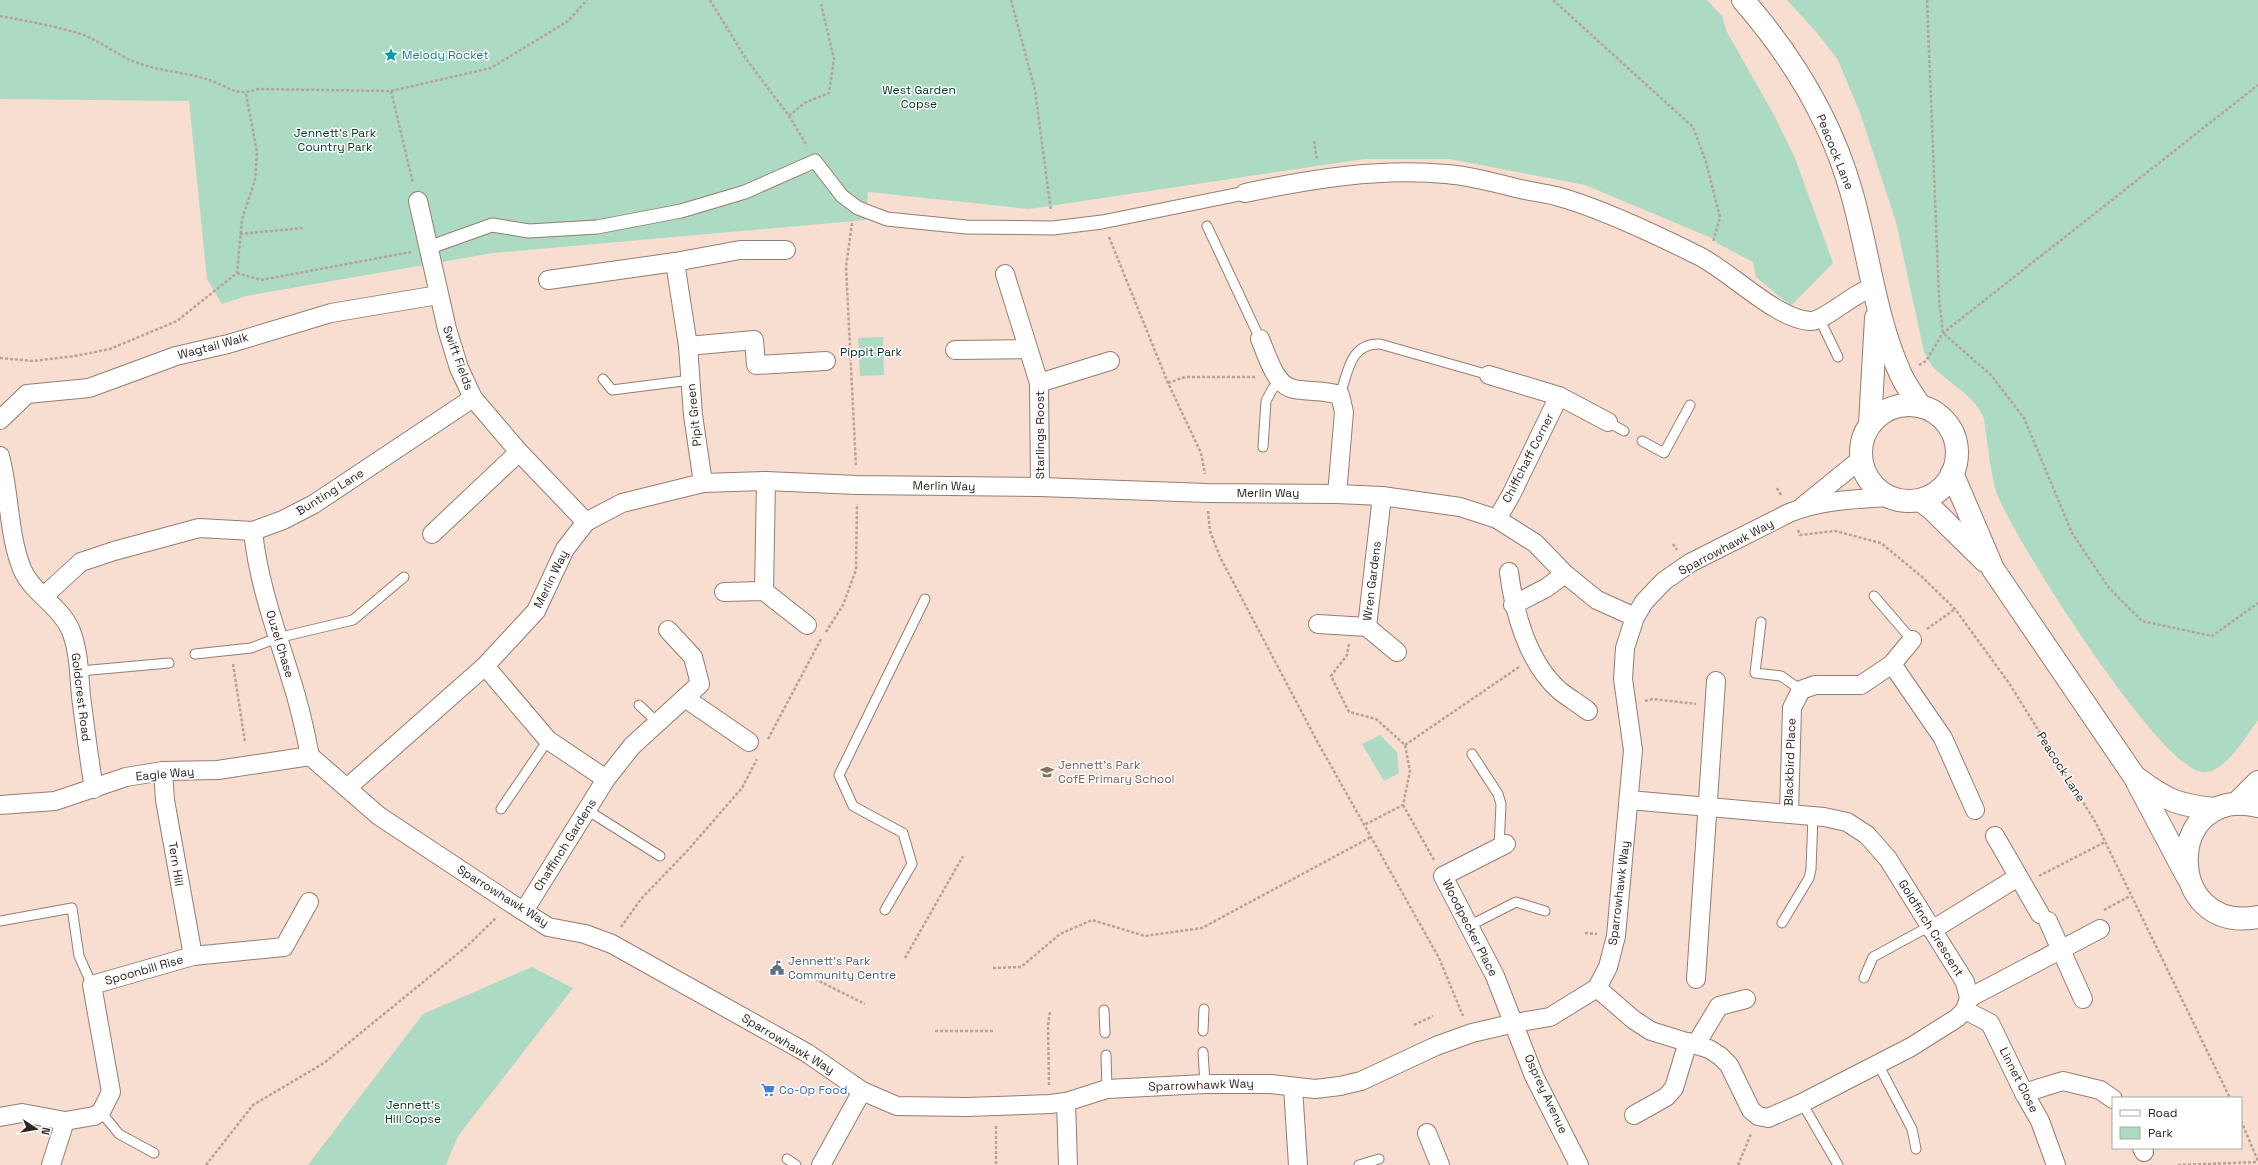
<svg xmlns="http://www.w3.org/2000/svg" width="2258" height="1165" viewBox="0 0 2258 1165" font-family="'Space Grotesk',sans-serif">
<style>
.green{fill:#acdac3}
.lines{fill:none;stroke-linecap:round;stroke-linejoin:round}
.service-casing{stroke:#947d71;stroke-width:11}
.pedestrian-casing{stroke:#947d71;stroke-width:15}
.minor-casing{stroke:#947d71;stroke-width:20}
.tertiary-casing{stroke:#947d71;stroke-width:24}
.path{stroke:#b7a297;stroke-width:2.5;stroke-dasharray:3 2;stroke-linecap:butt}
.service{stroke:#fff;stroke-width:9}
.pedestrian{stroke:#fff;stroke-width:13}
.minor{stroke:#fff;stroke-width:18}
.tertiary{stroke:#fff;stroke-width:22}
.labels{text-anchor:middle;stroke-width:3;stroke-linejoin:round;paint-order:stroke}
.culture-label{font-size:12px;fill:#0d838f;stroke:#fff;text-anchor:start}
.park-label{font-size:12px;fill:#003320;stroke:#fff}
.street-label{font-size:12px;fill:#2e2520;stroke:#fff}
.education-label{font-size:12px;fill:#785e54;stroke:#fff;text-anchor:start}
.service-label{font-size:12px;fill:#4e5e75;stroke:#fff;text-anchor:start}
.shop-label{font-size:12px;fill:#366cbe;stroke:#fff;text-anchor:start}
</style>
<rect width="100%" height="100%" fill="#f8ded0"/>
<!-- green -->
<g class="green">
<polygon points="0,0 1707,0 1722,16 1727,32 1774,115 1795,158 1833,263 1791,306 1756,277 1753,262 1717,243 1714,239 1585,185 1450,159 1364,159 1029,209 868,192 866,220 493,253 246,296 222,304 207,279 189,101 0,99"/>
<path d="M 1787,0 L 2258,0 L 2258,720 C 2247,735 2224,775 2202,772 C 2158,767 2015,540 1997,494 C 1991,476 1989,453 1986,434 C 1985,429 1985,421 1983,416 C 1973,395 1949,383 1934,368 C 1930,364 1927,357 1924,352 L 1896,222 L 1860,113 L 1838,60 L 1818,34 Z"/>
<polygon points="883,337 884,375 860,376 858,338"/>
<polygon points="1380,735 1397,752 1399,773 1384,781 1362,744"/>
<polygon points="532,967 573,988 458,1136 446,1165 308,1165 423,1014"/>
</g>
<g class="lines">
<defs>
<g id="service">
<polyline points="1207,226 1260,339"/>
<polyline points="1820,320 1838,357"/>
<polyline points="603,379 612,390 691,380"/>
<path d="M 1340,395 C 1348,372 1350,343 1380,344 L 1489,375"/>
<polyline points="1608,422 1624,431"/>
<polyline points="1642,441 1664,453 1690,405"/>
<polyline points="1263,447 1266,401 1273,388 1282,384"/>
<polyline points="1874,596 1912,640"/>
<polyline points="1761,622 1755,673 1781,676 1801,690"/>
<polyline points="195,654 251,648 277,638 353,620 404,577"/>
<polyline points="80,671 169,663"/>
<polyline points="639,705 658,723"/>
<polyline points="1472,754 1498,794 1501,804 1499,848"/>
<polyline points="501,809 548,740"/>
<polyline points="587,810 660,856"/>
<polyline points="885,910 912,864 903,833 853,806 839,775 925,599"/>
<polyline points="0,921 72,908 79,956 92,985"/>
<polyline points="1782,923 1809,878 1811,869 1813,816"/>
<polyline points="1469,926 1516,902 1545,911"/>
<polyline points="1864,978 1873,957 1930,926"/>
<polyline points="1104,1010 1105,1033"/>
<polyline points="1203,1031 1204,1009"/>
<polyline points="1203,1052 1205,1084"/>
<polyline points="1106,1055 1107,1089"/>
<polyline points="1878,1064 1912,1129 1916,1149"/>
<polyline points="1802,1103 1838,1165"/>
<polyline points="101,1112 119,1134 154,1153"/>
<polyline points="787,1159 796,1165"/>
<polyline points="1359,1165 1379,1159"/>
</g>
<polyline id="pedestrian" points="436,245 492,225 529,231 597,227 681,211 745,192 815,161 842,196 858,208 887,219 966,227 1053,228 1102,222 1245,193"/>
<g id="minor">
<path d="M 1245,193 C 1311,179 1378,168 1446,174 C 1470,176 1493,182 1516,188 C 1529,191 1543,193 1556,196 C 1601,208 1657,235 1699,256 C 1731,272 1776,319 1810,321 C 1824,322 1854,292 1874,287"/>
<polyline points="418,201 447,329 459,368 473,398 519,452 586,522"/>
<polyline points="675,262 740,250 786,250"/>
<polyline points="1005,274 1039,383 1040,487"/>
<polyline points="548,280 675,262 688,346 693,415 703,483"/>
<path d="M 1260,339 C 1267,355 1275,386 1294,389 C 1310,392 1324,390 1340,395 L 1344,412 L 1337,494"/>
<polyline points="688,346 754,340 756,365 826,361"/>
<polyline points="955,350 1028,349"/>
<polyline points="1489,375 1559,396 1608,422"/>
<polyline points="1039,383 1110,361"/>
<polyline points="0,420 27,394 89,388 176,356 228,344 331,313 438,295"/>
<path d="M 0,456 C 10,493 8,534 22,569 C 32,593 61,606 71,631 C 79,652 79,674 81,696 C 85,727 89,759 94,789"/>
<polyline points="1382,496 1367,627 1397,652"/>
<polyline points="1803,506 1861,459"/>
<polyline points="1497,519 1511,495 1559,396"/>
<path d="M 253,531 C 258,582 276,630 291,679 C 299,704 305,730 310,756"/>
<polyline points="432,534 519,452"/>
<path d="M 1509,572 C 1514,613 1528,663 1560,691 C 1569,698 1579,704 1588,711"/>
<polyline points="764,591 766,481"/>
<polyline points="724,592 764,591 807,625"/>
<polyline points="44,596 81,562 114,551 199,528 253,531 283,520 314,504 473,398"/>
<polyline points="1513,605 1546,588 1565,574"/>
<polyline points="1318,624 1367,627"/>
<polyline points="1892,664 1943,738 1975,810"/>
<polyline points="485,666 548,740 606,779"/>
<polyline points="685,698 749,742"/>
<path d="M 310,756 L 379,816 L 509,902 L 548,927 L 585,934 L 612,944 L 807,1053 L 862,1091 L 897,1106 L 967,1107 L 1050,1104 L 1066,1102 L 1107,1089 L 1205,1084 L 1271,1084 L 1315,1089 L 1340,1086 L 1361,1081 L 1436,1046 L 1472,1033 L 1515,1023 L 1550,1017 L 1597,988 L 1608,967 L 1616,936 L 1633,750 L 1623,679 L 1625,648 L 1635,617 L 1644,602 L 1664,581 L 1690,563 L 1789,513 C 1821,500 1856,499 1890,497"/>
<polyline points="163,771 165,800 193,956"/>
<polyline points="347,788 485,666 536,611 565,549 586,522 622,503 703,483 766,481 857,485 1040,487 1207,493 1337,494 1382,496 1460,507 1497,519 1535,543 1565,574 1597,600 1635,617"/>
<polyline points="0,805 55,801 126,777 163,771 218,770 310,756"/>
<polyline points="1789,814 1792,708 1801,690 1815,685 1861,685 1892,664 1912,640"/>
<polyline points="1995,836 2040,914"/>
<polyline points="1506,844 1443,876 1495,976 1534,1076 1579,1165"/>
<polyline points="524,911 606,779 632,746 700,684 693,657 668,630"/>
<polyline points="2048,921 2083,999"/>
<polyline points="1932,930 2018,877"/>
<polyline points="1696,979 1716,681"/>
<polyline points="1597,988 1634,1020 1651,1031 1709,1049 1720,1056 1729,1065 1751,1110 1758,1116 1768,1118 1802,1103 1911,1047 1957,1018 1965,1010 1969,998 1965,982 1888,859 1867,835 1847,822 1824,817 1629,800"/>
<polyline points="1969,998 2100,929"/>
<polyline points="1965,1010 1990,1023 2024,1093 2040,1121 2056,1165"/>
<polyline points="1696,1044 1719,1006 1746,999"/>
<polyline points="1293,1087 1298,1165"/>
<polyline points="2024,1093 2063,1081 2100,1090 2113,1099"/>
<polyline points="1066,1102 1068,1165"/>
<polyline points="1634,1115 1666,1097 1674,1088 1688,1042"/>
<polyline points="0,1117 22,1113 65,1121 94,1116 101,1112 111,1092 92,985 193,956 284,947 309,902"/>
<polyline points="1427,1133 1440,1165"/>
<polyline points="2142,1148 2144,1152"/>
<polyline points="51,1165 65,1121"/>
<polyline points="821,1165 862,1091"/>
</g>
<g id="tertiary">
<path d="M 1743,0 C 1792,56 1832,122 1852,194 C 1869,254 1875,318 1901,375 C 1906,386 1914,396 1920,406"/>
<circle cx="1909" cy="453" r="48"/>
<polyline points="1870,424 1876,318"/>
<polyline points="1952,473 1993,569 2134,776 2187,876"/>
<polyline points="1920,500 1931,508 1985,561"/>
<path d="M 2138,779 C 2167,801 2181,806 2216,809"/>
<polyline points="2236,804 2258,782"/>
<path d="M 2258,806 C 2163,784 2163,935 2258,917"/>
</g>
</defs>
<!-- service casing -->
<use href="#service" class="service-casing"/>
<!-- pedestrian casing -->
<use href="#pedestrian" class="pedestrian-casing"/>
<!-- minor casing -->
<use href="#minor" class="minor-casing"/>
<!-- tertiary casing -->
<use href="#tertiary" class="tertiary-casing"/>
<!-- path -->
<g class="path">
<polyline points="710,0 746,59 789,116 807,146"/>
<polyline points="1011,0 1035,90 1051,211"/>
<polyline points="1553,0 1693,127 1706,162 1720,217 1713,242"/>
<polyline points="1927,0 1939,299 1943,333 1991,375 2024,418 2072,533 2109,588 2142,621 2212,636 2258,603"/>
<path d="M 0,16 C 27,21 55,26 81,34 C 101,41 118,56 138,63 C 162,72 188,72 212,81 C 231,88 237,97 258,89 L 391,91 L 491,68 L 568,21 L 587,0"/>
<polyline points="391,91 413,183"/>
<polyline points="789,116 804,103 829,93 834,59 821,4"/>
<polyline points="1314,141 1317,160"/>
<polyline points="852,223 846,267 856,467"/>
<polyline points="240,234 303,228"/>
<polyline points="1109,237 1168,383 1201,453 1205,474"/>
<polyline points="237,273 261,280 411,252"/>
<polyline points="0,358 33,361 75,356 110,349 177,321 237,273 242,219 255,180 257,152 246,94"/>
<polyline points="1919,365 1926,361 1943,333 2258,85"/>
<polyline points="1168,383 1185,377 1255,377"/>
<polyline points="1777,488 1781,495"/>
<polyline points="1208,511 1210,531 1220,557 1317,741 1439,958 1463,1016"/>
<polyline points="1798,530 1800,535 1835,531 1881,543 1921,576 1955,609 2009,683 2096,823 2230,1098"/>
<polyline points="1673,544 1677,550"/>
<polyline points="1927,629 1955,609"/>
<polyline points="826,632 843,605 856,570 857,504"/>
<polyline points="1349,644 1347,655 1331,676 1349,712 1376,719 1405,745 1410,771 1403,805 1364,825"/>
<polyline points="233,664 245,742"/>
<polyline points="1645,701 1653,699 1696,704"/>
<polyline points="768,739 821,639"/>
<polyline points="1405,745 1519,667"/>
<polyline points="1403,805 1434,860"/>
<polyline points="2039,876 2105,842"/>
<polyline points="2104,910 2130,896"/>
<polyline points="621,927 641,899 688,850 742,788 757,759"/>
<polyline points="1585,933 1597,934"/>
<polyline points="905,958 963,856"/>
<polyline points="993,968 1021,967 1060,934 1092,920 1145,936 1202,928 1371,837"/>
<polyline points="815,979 865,1004"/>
<polyline points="1414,1025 1433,1016"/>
<polyline points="935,1031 994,1031"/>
<polyline points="1049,1085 1048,1025 1050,1012"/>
<polyline points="2241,1121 2258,1161"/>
<polyline points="996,1126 996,1165"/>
<polyline points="206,1165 253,1105 324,1063 466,947 497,917"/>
<polyline points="1738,1165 1751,1134"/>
<polyline points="2178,1165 2258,1162"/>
</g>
<!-- service -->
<use href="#service" class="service"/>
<!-- pedestrian -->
<use href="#pedestrian" class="pedestrian"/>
<!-- minor -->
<use href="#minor" class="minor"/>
<!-- tertiary -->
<use href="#tertiary" class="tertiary"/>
</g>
<!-- icons -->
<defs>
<symbol id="sight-bare" viewBox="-9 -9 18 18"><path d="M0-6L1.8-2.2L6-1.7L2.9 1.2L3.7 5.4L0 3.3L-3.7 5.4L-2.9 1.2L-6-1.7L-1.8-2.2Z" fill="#0f9aa8" stroke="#fff" stroke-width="2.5" paint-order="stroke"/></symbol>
<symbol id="school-bare" viewBox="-9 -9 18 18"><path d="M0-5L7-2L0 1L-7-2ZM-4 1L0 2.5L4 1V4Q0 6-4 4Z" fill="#8d6e63" stroke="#fff" stroke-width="2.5" paint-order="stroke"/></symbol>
<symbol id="civic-bare" viewBox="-9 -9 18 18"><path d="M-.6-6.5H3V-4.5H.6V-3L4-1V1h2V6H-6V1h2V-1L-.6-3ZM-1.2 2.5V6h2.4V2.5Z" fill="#5c6f8a" stroke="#fff" stroke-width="2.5" paint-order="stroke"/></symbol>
<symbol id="supermarket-bare" viewBox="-9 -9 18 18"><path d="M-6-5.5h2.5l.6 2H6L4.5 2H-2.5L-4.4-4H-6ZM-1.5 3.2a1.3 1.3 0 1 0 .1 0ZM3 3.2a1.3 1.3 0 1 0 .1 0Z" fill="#3f7fe0" stroke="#fff" stroke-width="2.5" paint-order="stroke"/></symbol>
</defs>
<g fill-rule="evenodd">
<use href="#sight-bare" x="381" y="45" width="20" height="20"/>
<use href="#school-bare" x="1037" y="762" width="20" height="20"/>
<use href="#civic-bare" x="767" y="958" width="20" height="20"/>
<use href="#supermarket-bare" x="758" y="1080" width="20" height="20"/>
</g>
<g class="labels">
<!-- culture labels -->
<g class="culture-label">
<text x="402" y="59">Melody Rocket</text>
</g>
<!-- park labels -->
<g class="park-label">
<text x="919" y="94">West Garden<tspan x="919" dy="14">Copse</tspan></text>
<text x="335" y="137">Jennett's Park<tspan x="335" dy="14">Country Park</tspan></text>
<text x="871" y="356">Pippit Park</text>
<text x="413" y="1109">Jennett's<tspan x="413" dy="14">Hill Copse</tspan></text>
</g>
<!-- street labels -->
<g class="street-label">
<text transform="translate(1835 152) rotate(68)" y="4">Peacock Lane</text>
<text transform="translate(213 346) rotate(-15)" y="4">Wagtail Walk</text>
<text transform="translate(458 358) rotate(70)" y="4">Swift Fields</text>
<text transform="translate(694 415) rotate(-96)" y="4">Pipit Green</text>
<text transform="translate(1040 435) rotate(-90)" y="4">Starlings Roost</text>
<text transform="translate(1528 458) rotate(-63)" y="4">Chiffchaff Corner</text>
<text transform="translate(944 486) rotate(1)" y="4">Merlin Way</text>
<text transform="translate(330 492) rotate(-32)" y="4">Bunting Lane</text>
<text x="1268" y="497">Merlin Way</text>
<text transform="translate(1726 547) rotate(-28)" y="4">Sparrowhawk Way</text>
<text transform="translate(551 579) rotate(-64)" y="4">Merlin Way</text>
<text transform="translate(1372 581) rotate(-83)" y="4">Wren Gardens</text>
<text transform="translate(280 644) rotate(73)" y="4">Ouzel Chase</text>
<text transform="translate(81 697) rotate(83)" y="4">Goldcrest Road</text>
<text transform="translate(1790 762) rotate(-88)" y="4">Blackbird Place</text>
<text transform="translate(2061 767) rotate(58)" y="4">Peacock Lane</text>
<text transform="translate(165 774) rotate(-5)" y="4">Eagle Way</text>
<text transform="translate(565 845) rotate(-58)" y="4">Chaffinch Gardens</text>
<text transform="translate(176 864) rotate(81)" y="4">Tern Hill</text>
<text transform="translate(1619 893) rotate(-83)" y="4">Sparrowhawk Way</text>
<text transform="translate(503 896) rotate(32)" y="4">Sparrowhawk Way</text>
<text transform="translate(1470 928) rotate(63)" y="4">Woodpecker Place</text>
<text transform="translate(1931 928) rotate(58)" y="4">Goldfinch Crescent</text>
<text transform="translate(144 970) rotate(-16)" y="4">Spoonbill Rise</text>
<text transform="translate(788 1044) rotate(31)" y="4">Sparrowhawk Way</text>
<text transform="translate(2019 1080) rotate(63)" y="4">Linnet Close</text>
<text transform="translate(1201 1085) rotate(-2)" y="4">Sparrowhawk Way</text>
<text transform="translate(1546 1094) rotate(65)" y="4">Osprey Avenue</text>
</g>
<!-- education labels -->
<g class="education-label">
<text x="1058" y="769">Jennett's Park<tspan x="1058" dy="14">CofE Primary School</tspan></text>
</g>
<!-- service labels -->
<g class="service-label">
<text x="788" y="965">Jennett's Park<tspan x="788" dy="14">Community Centre</tspan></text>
</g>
<!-- shop labels -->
<g class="shop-label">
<text x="779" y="1094">Co-Op Food</text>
</g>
</g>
<!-- legend -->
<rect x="2112" y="1097" width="130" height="52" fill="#ffffff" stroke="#aba8a6"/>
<rect x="2120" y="1110" width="20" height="6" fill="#ffffff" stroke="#aba8a6"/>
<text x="2148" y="1117" font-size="12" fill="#2e2520">Road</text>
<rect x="2120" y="1127" width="20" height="12" fill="#acdac3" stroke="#aba8a6"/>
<text x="2148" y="1137" font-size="12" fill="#2e2520">Park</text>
<!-- north arrow -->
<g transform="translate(36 1129) rotate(102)" stroke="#ffffff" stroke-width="3" paint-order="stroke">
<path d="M0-3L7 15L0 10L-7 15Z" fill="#2e2520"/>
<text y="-6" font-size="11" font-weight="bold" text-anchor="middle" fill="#2e2520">N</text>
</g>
</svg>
